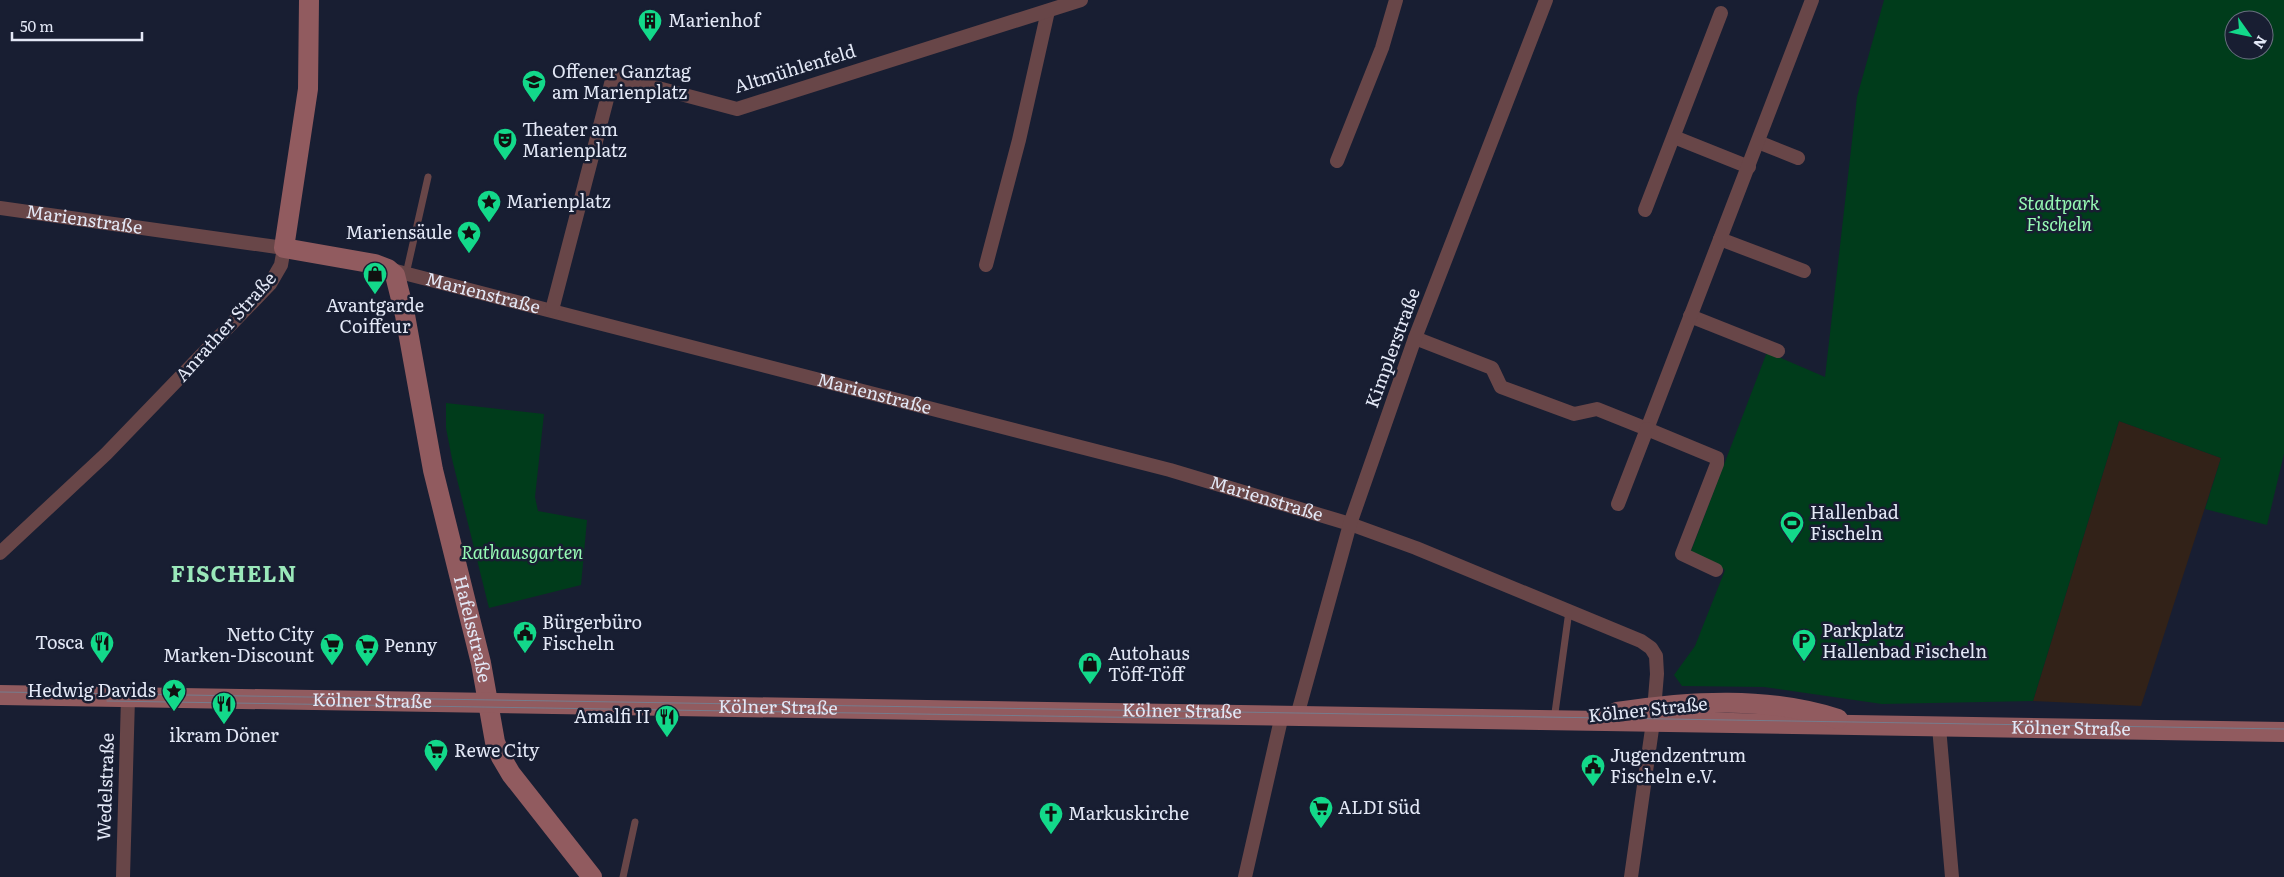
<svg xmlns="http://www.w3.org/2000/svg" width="2284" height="877" viewBox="0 0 2284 877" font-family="Literata,serif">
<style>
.education{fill:#322218}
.green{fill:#003c1b;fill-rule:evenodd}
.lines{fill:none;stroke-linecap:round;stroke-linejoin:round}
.lane{stroke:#684648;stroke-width:7}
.street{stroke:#684648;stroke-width:14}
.secondary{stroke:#915b5f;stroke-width:20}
.tram{stroke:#767c8d;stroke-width:1}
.labels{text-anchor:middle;stroke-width:5;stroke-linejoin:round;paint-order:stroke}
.poi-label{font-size:18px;fill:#e3e8f6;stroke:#181e32;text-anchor:start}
.street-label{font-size:18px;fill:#e3e8f6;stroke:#181e32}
.park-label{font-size:18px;font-style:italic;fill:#97fbb5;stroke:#181e32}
.district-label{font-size:22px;font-weight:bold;letter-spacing:1px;fill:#9ae8ba;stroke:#181e32}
</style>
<rect width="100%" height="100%" fill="#181e32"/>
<!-- education -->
<polygon class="education" points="2119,421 2221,458 2141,706 2033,701"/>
<!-- green -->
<g class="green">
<path d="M 1884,0 L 2284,0 L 2284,454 L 2267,525 L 2205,509 L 2221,458 L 2119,421 L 2033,701 L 1882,704 L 1764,687 L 1682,686 L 1674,675 L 1695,646 L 1725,570 L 1691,551 L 1767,352 L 1825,377 L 1857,97 ZM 2234,20 L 2264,20 L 2264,50 L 2234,50 Z"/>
<polygon points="446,403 544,414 535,497 538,511 587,520 581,585 489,608 452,459 446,428"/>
</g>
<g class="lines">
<!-- lane -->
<g class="lane">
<polyline points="406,274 428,177"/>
<polyline points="1554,720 1569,611"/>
<polyline points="623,877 635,822"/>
</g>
<!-- street -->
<g class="street">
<polyline points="1674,137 1749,167"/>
<polyline points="1758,142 1798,158"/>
<polyline points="1337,161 1382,48 1396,0"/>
<path id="s1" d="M 0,208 L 284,248 L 281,265 L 270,284 L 106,454 L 0,553"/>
<polyline points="1645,210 1721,13"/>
<polyline points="1720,239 1804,271"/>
<polyline points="986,265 1019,140 1048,11"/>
<path id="s2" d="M 388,269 L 1170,470 L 1350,524 L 1416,548 L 1641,641 L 1651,648 L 1656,656 L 1657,674 L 1653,722 L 1631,877"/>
<polyline points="552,310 613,76 737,109 1081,0"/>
<polyline points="1690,316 1778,351"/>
<polyline points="1415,338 1492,368 1501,387 1574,414 1597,409 1647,429 1812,0"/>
<polyline points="1618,504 1647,429 1717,458 1717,464 1682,554 1716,570"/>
<polyline points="1297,716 1350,524 1415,338 1546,0"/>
<polyline points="1939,727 1952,877"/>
<polyline points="123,877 128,698"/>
<polyline points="1245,877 1282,715"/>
</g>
<!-- secondary -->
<g class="secondary">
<path id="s3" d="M 309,0 L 308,89 L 284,248 L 375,264 L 388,269 L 395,275 L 405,315 L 433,470 L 481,663 L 495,742 L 501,757 L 511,774 L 592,877"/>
<path id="s4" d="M 0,695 L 2284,732"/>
<path d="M 1617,712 C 1689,701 1768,696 1838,719"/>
</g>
<!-- tram -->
<g class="tram">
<path id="s5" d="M 0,692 L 2284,729"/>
<polyline points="107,701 1230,719"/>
</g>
</g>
<!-- icons -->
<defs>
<symbol id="building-pin" viewBox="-11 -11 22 30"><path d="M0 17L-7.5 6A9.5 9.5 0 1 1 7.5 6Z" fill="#13d98a" stroke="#181e32"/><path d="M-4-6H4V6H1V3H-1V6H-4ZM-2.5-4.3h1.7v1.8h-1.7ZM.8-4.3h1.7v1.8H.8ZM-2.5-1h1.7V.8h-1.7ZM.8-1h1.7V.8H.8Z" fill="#111"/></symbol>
<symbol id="school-pin" viewBox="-11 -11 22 30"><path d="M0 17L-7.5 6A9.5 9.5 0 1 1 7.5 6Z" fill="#13d98a" stroke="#181e32"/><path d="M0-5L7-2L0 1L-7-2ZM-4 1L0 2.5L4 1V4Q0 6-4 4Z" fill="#111"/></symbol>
<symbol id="theatre-pin" viewBox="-11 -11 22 30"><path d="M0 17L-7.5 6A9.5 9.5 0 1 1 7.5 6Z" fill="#13d98a" stroke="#181e32"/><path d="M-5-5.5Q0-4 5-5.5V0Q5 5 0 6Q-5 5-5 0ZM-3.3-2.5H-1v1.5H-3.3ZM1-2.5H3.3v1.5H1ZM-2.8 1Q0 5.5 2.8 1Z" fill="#111"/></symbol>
<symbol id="sight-pin" viewBox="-11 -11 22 30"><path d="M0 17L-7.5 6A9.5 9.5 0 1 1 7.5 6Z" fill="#13d98a" stroke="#181e32"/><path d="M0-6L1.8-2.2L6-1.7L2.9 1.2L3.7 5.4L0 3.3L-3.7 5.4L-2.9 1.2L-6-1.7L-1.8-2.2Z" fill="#111"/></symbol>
<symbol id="shop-pin" viewBox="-11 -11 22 30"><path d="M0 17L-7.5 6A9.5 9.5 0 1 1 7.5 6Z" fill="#13d98a" stroke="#181e32"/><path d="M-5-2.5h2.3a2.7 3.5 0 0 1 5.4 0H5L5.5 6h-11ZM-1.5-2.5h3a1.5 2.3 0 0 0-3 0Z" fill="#111"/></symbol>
<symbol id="stadium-pin" viewBox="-11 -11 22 30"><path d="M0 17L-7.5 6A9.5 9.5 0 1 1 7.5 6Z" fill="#13d98a" stroke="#181e32"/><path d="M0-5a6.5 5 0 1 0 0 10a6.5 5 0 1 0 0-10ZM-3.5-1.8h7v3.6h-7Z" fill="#111"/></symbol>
<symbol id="civic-pin" viewBox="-11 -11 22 30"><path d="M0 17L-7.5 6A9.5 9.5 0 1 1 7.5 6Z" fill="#13d98a" stroke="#181e32"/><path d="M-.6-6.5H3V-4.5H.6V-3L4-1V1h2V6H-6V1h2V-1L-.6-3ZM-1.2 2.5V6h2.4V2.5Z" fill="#111"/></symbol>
<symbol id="parking-pin" viewBox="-11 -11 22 30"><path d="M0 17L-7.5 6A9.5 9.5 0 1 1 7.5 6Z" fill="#13d98a" stroke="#181e32"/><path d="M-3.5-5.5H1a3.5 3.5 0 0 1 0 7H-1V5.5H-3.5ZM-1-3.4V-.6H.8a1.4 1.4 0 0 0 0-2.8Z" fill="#111"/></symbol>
<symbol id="restaurant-pin" viewBox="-11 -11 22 30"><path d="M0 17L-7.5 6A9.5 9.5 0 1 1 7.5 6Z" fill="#13d98a" stroke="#181e32"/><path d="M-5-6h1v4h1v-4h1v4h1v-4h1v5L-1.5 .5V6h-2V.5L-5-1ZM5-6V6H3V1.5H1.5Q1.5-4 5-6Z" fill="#111"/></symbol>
<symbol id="supermarket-pin" viewBox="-11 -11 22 30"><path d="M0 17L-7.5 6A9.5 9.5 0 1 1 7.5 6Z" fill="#13d98a" stroke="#181e32"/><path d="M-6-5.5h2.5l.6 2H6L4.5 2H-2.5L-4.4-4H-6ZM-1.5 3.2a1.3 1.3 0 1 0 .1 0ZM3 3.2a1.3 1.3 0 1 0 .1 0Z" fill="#111"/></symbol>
<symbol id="church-pin" viewBox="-11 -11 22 30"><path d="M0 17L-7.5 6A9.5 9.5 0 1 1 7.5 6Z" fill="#13d98a" stroke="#181e32"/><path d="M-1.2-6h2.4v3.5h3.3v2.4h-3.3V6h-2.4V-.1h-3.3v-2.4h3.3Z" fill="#111"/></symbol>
</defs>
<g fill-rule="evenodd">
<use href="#building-pin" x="636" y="7" width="28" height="38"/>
<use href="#school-pin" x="520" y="68" width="28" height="38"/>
<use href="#theatre-pin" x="491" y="126" width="28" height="38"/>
<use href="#sight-pin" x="475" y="188" width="28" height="38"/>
<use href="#sight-pin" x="455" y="219" width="28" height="38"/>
<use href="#shop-pin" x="361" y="260" width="28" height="38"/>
<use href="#stadium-pin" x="1778" y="509" width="28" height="38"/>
<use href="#civic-pin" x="511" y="619" width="28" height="38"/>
<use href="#parking-pin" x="1790" y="627" width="28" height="38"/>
<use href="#restaurant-pin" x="88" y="629" width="28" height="38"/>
<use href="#supermarket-pin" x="318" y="631" width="28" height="38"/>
<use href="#supermarket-pin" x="353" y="632" width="28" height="38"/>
<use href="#shop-pin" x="1076" y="650" width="28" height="38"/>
<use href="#sight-pin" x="160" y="677" width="28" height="38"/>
<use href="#restaurant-pin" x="210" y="690" width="28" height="38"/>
<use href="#restaurant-pin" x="653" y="703" width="28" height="38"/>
<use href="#supermarket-pin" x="422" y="737" width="28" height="38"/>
<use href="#civic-pin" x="1579" y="752" width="28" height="38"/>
<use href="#supermarket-pin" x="1307" y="794" width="28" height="38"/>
<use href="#church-pin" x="1037" y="800" width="28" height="38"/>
</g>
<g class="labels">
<!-- poi labels -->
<g class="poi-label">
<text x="668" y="27">Marienhof</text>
<text x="552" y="78">Offener Ganztag<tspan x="552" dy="21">am Marienplatz</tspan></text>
<text x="522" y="136">Theater am<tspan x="522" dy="21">Marienplatz</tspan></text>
<text x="506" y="208">Marienplatz</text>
<text x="452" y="239" text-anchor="end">Mariensäule</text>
<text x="375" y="312" text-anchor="middle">Avantgarde<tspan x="375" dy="21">Coiffeur</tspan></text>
<text x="1810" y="519">Hallenbad<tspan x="1810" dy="21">Fischeln</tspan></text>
<text x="542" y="629">Bürgerbüro<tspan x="542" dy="21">Fischeln</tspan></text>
<text x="1822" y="637">Parkplatz<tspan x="1822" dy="21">Hallenbad Fischeln</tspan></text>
<text x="314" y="641" text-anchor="end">Netto City<tspan x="314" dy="21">Marken-Discount</tspan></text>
<text x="84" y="649" text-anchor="end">Tosca</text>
<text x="384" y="652">Penny</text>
<text x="1108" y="660">Autohaus<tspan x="1108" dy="21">Töff-Töff</tspan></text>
<text x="156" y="697" text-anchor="end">Hedwig Davids</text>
<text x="650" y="723" text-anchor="end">Amalfi II</text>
<text x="224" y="742" text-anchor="middle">ikram Döner</text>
<text x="454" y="757">Rewe City</text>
<text x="1610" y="762">Jugendzentrum<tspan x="1610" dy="21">Fischeln e.V.</tspan></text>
<text x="1338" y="814">ALDI Süd</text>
<text x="1068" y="820">Markuskirche</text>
</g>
<!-- street labels -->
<g class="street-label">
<text transform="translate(795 69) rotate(-17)" y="6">Altmühlenfeld</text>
<text dy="6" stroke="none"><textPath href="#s1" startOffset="85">Marienstraße</textPath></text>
<text dy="6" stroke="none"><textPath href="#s2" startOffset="98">Marienstraße</textPath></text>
<text transform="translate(226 327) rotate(-48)" y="6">Anrather Straße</text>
<text transform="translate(1393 348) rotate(-70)" y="6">Kimplerstraße</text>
<text dy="6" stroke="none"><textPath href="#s2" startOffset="502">Marienstraße</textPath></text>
<text dy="6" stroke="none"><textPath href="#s2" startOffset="908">Marienstraße</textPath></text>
<text dy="6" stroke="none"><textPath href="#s3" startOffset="728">Hafelsstraße</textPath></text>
<text dy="6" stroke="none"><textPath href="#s4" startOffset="372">Kölner Straße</textPath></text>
<text dy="6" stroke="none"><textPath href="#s4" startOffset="778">Kölner Straße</textPath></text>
<text transform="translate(1648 710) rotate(-6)" y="6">Kölner Straße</text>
<text dy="6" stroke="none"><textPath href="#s5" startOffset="1182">Kölner Straße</textPath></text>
<text dy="6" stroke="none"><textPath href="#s4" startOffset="2071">Kölner Straße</textPath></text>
<text transform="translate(106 787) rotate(-88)" y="6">Wedelstraße</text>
</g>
<!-- park labels -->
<g class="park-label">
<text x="2059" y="210">Stadtpark<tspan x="2059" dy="21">Fischeln</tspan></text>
<text x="522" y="559">Rathausgarten</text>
</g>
<!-- district labels -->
<g class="district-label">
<text x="234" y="582">FISCHELN</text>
</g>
</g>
<!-- north arrow -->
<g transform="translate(2249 35) rotate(123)"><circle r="24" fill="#181e32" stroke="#696f80"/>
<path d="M0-4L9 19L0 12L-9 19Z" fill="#13d98a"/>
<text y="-8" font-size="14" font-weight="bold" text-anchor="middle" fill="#e3e8f6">N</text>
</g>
<!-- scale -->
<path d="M12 32v8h130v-8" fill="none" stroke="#e3e8f6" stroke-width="2.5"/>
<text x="20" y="32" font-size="15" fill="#e3e8f6" stroke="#181e32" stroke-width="4" paint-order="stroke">50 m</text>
</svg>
